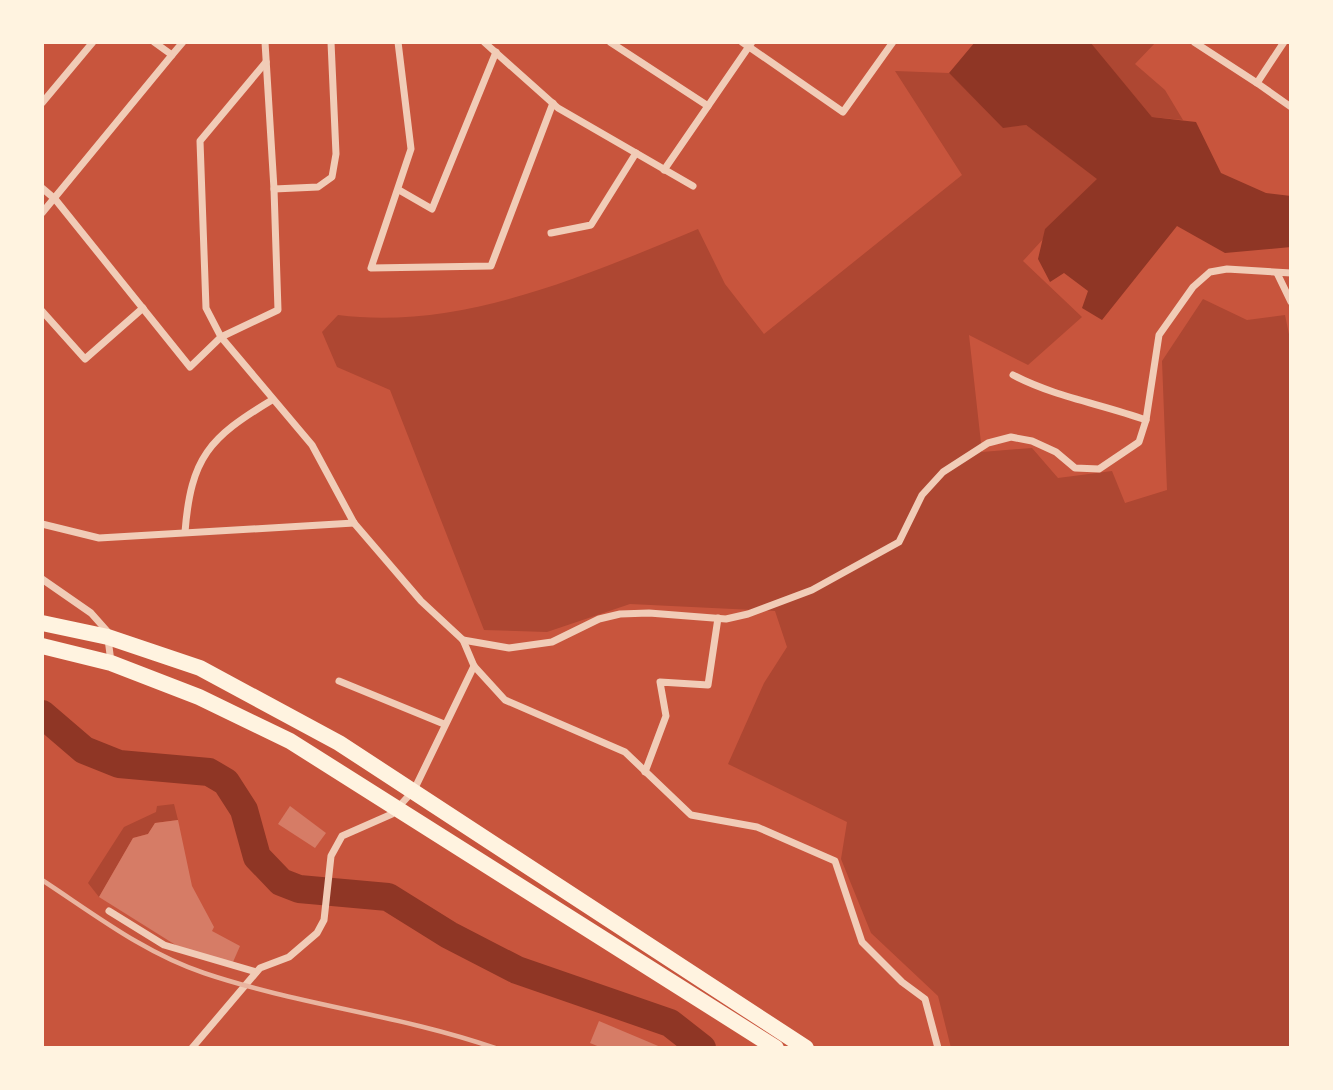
<svg xmlns="http://www.w3.org/2000/svg" width="1333" height="1090" viewBox="0 0 1333 1090" font-family="Ubuntu,sans-serif">
<style>
.green{fill:#ae4732}
.water{fill:#8f3625}
.lines{fill:none;stroke-linecap:round;stroke-linejoin:round}
.river{stroke:#8f3625;stroke-width:28}
.building{fill:#d67c66}
.minor{stroke:#f1ccb7;stroke-width:7}
.trunk{stroke:#fff3e0;stroke-width:16}
.rail{stroke:#e9b49f;stroke-width:4.5}
</style>
<rect width="100%" height="100%" fill="#c8553d"/>
<!-- green -->
<g class="green">
<polygon points="1156,42 1135,64 1165,90 1183,120 1152,117 1090,43"/>
<path d="M 895,71 L 949,73 L 1003,127 L 1026,125 L 1098,179 L 1023,261 L 1082,317 L 1028,365 L 969,335 L 982,452 L 1032,448 L 1058,478 L 1112,471 L 1125,503 L 1167,490 L 1162,361 L 1203,299 L 1247,320 L 1285,315 L 1291,344 L 1289,1048 L 951,1048 L 938,996 L 871,933 L 841,859 L 847,822 L 728,764 L 764,683 L 787,647 L 775,611 L 630,604 L 547,632 L 484,630 L 390,390 L 337,367 L 322,332 L 338,315 C 460,331 587,275 698,229 L 725,284 L 764,334 L 962,175 Z"/>
<polygon points="174,804 178,820 155,823 148,834 133,838 99,897 88,883 124,827 156,812 157,806"/>
</g>
<!-- water -->
<polygon class="water" points="975,42 1090,42 1152,117 1196,122 1221,173 1266,193 1291,196 1291,247 1225,253 1177,226 1102,320 1082,308 1088,291 1064,273 1050,282 1038,259 1045,229 1097,179 1026,125 1003,128 949,73"/>
<g class="lines">
<!-- river -->
<polyline class="river" points="42,714 84,750 119,764 209,772 226,782 244,810 257,857 281,882 299,889 388,897 449,935 517,970 670,1023 702,1048"/>
</g>
<!-- building -->
<g class="building">
<polygon points="290,806 326,833 315,848 278,824"/>
<polygon points="178,820 192,886 214,927 212,931 240,946 233,962 182,949 99,897 133,838 148,834 155,823"/>
<polygon points="599,1021 663,1048 602,1048 590,1043"/>
</g>
<g class="lines">
<!-- minor -->
<g class="minor">
<polyline points="154,42 172,55 183,42"/>
<polyline points="265,42 274,189 318,187 332,177 336,154 331,42"/>
<polyline points="398,42 411,149 371,268 491,266 553,103"/>
<polyline points="484,42 558,108 693,186"/>
<polyline points="610,42 708,106"/>
<polyline points="742,42 843,112 893,42"/>
<polyline points="1194,42 1257,83"/>
<polyline points="1284,42 1257,83 1291,107"/>
<polyline points="266,62 200,141 206,308 221,337 312,445 354,523 421,601 463,640 474,666 505,700 625,752 691,815 757,827 835,861 862,942 902,982 925,999 938,1048"/>
<polyline points="42,103 93,42"/>
<polyline points="664,170 752,42"/>
<polyline points="42,188 55,199 190,367 221,337 278,310 274,189"/>
<polyline points="399,190 432,209 496,52"/>
<polyline points="42,213 172,55"/>
<polyline points="551,233 591,225 636,153"/>
<polyline points="1277,273 1291,302"/>
<polyline points="42,311 85,359 143,308"/>
<path d="M 1013,375 C 1055,397 1102,404 1146,420 L 1159,335 L 1193,287 L 1210,272 L 1227,269 L 1291,273"/>
<polyline points="42,524 99,538 354,523"/>
<path d="M 185,532 C 191,457 209,438 272,400"/>
<polyline points="42,579 91,613 107,631 111,662"/>
<polyline points="463,640 509,648 552,642 599,619 620,614 649,613 726,619 748,614 812,590 899,542 922,495 943,472 988,443 1011,437 1032,441 1056,452 1075,468 1099,469 1139,442 1146,420"/>
<polyline points="339,681 444,724"/>
<polyline points="645,772 666,716 660,682 708,685 718,618"/>
<polyline points="109,911 164,945 256,972"/>
<polyline points="192,1048 260,968 289,957 317,933 324,920 331,856 342,836 392,814 414,790 474,666"/>
</g>
<!-- trunk -->
<g class="trunk">
<polyline points="42,623 108,637 200,668 339,743 806,1048"/>
<polyline points="42,646 111,663 199,697 290,741 776,1048"/>
</g>
<!-- rail -->
<path class="rail" d="M 42,880 C 94,914 144,953 204,973 C 299,1005 400,1015 495,1048"/>
</g>
<!-- border -->
<rect width="1333" height="1090" fill="none" stroke="#fff3e0" stroke-width="88"/>
</svg>
